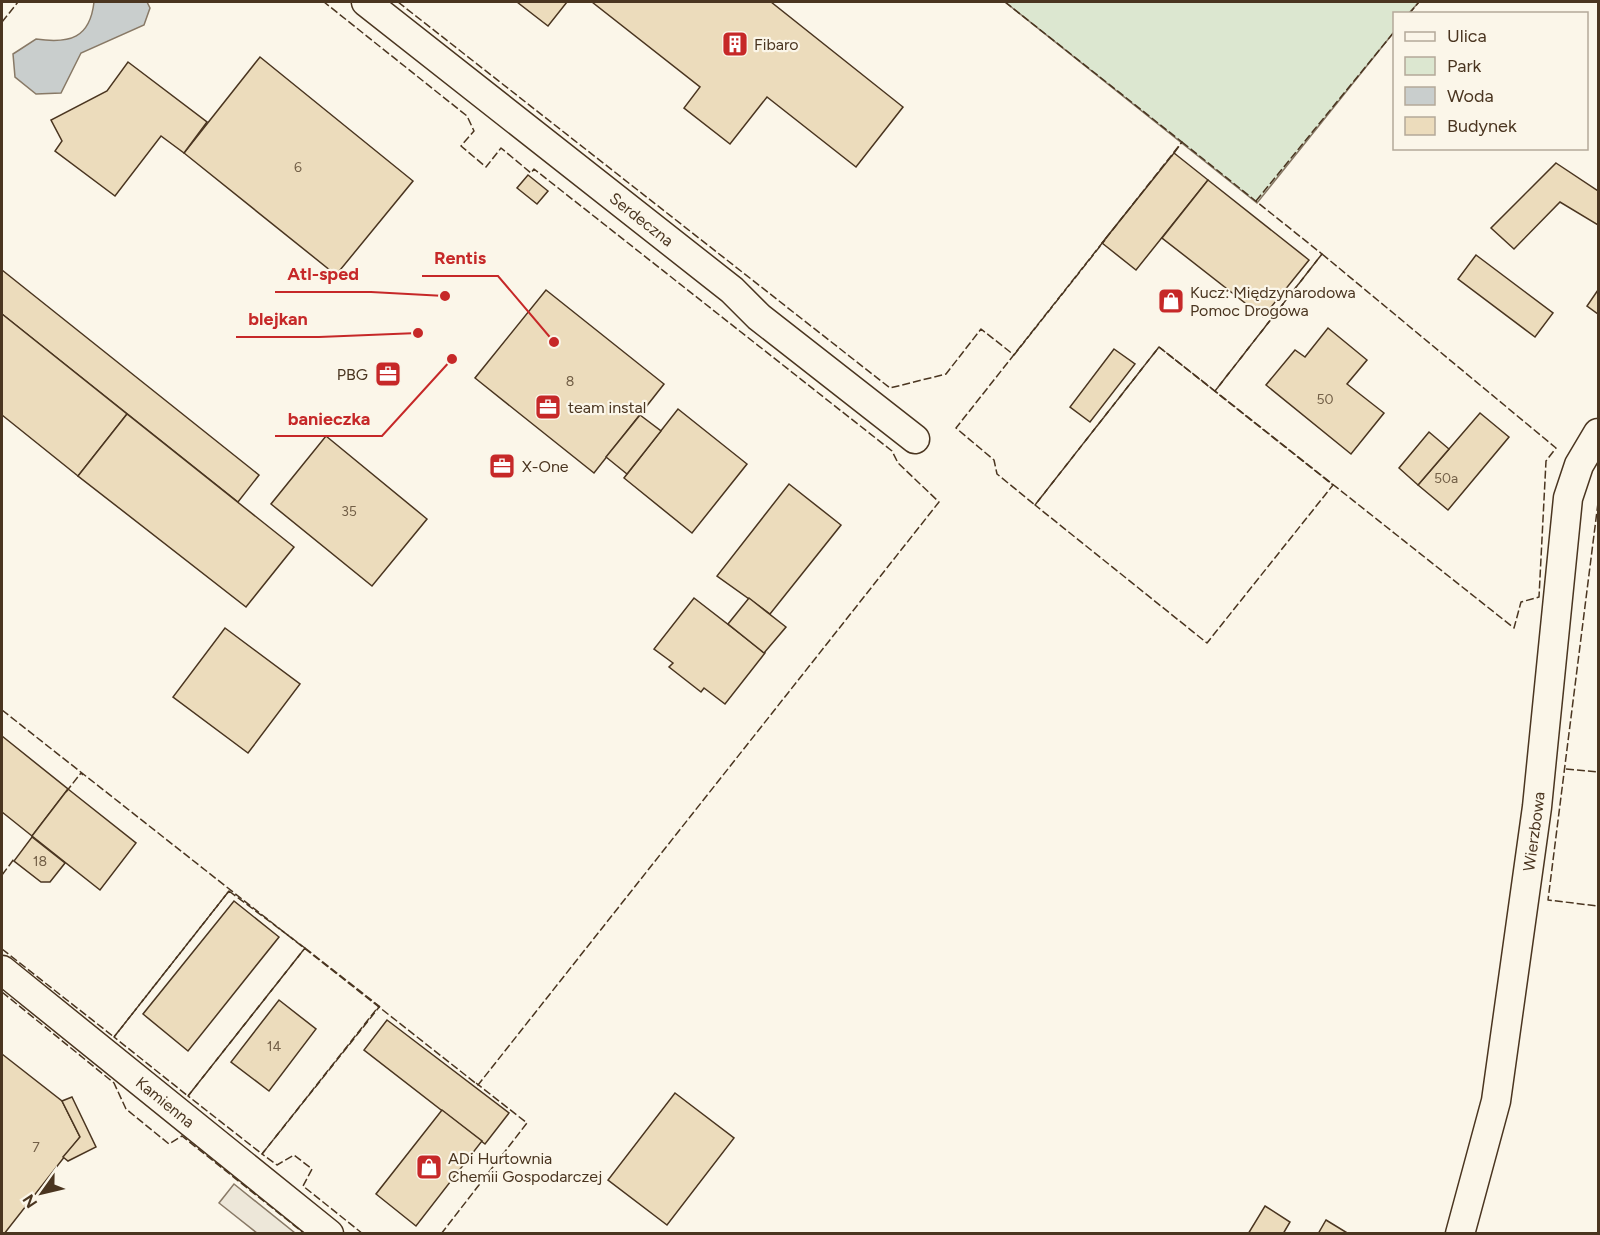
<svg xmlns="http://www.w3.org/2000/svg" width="1600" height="1235" viewBox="0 0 1600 1235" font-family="Figtree,sans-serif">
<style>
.green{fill:#dce7d0;stroke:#887966;stroke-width:1.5}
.parking{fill:#ede7d9;stroke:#887966;stroke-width:1.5}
.water{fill:#c9cecd;stroke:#887966;stroke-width:1.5}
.building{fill:#ecdcbc;stroke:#4a3520;stroke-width:1.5}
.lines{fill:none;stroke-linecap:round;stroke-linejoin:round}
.minor-casing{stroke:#4a3520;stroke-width:31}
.minor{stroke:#fbf6e9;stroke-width:28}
.fence{stroke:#4a3520;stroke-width:1.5;stroke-dasharray:8 3;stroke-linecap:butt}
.labels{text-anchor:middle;stroke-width:4.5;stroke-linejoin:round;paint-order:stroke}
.number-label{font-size:14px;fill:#725f47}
.poi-label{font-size:16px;fill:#4a3520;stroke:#fbf6e9;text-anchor:start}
.street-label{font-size:16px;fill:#4a3520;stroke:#fbf6e9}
.leader{fill:none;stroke:#c62828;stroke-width:2}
.callout-dot{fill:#c62828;stroke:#fbf6e9;stroke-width:2}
.callout-label{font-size:18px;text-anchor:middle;font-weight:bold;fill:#c62828;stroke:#fbf6e9;stroke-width:4.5;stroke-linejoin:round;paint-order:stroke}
</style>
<rect width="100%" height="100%" fill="#fbf6e9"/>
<!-- green -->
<polygon class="green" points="1005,2 1419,2 1409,13 1394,14 1394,32 1257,203"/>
<!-- parking -->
<polygon class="parking" points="234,1184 295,1233 257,1233 219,1203"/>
<!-- water -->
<path class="water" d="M 94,2 L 147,2 L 150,8 L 144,25 L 81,53 L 61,93 L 36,94 L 15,77 L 13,54 L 36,39 C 70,44 90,38 94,2 Z"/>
<!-- building -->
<g class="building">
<polygon points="517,2 567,2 548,26"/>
<polygon points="592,2 771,2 903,107 856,167 767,97 730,144 684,108 700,87"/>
<polygon points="260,57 413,181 336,275 184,153"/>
<polygon points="128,62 207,122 184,153 161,136 115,196 55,151 62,141 51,120 107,91"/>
<polygon points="1174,153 1208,180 1136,270 1102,243"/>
<polygon points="1556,163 1598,191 1598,225 1560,202 1514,249 1491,228"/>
<polygon points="528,175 548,191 537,204 517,188"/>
<polygon points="1208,180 1309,260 1263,317 1162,238"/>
<polygon points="1476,255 1553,313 1535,337 1458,279"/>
<polygon points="2,270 259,475 238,502 2,314"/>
<polygon points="546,290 664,384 594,473 475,378"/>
<polygon points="1598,290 1598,314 1587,306"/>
<polygon points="2,314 127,414 78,476 2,415"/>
<polygon points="1328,328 1367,360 1347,384 1384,413 1351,454 1266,385 1295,350 1305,357"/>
<polygon points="1114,349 1135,364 1090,422 1070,407"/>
<polygon points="678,409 747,464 692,533 624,478"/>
<polygon points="1480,413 1509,437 1448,510 1418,485"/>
<polygon points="127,414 294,547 246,607 78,476"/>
<polygon points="640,415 661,431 627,474 606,457"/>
<polygon points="1429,432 1449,449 1418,485 1399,468"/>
<polygon points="326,436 427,519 372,586 271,504"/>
<polygon points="789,484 841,525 770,614 717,576"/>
<polygon points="694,598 765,653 725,704 704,688 701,692 669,667 673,663 654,649"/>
<polygon points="749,598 786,627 764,653 728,624"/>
<polygon points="225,628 300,684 248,753 173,697"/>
<polygon points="2,736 68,789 32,836 2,812"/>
<polygon points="68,789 136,843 100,890 32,836"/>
<polygon points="32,837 65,863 50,882 41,882 14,861"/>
<polygon points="234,901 279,937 188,1051 143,1014"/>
<polygon points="279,1000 316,1029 269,1091 231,1062"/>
<polygon points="387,1020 509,1113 485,1144 364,1050"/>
<polygon points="2,1054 62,1101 80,1137 4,1234 2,1234"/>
<polygon points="675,1093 734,1138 667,1225 608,1180"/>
<polygon points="72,1097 96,1147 68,1161 63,1157 80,1137 62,1101"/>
<polygon points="442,1110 482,1141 416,1226 376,1194"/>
<polygon points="1265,1206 1290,1222 1283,1234 1248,1234"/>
<polygon points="1326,1220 1349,1234 1318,1234"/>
</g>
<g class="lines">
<defs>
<g id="minor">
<path id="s1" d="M 366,2 L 732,290 L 759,317 L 915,439"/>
<path id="s2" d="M 2,970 L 329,1234"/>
<path id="s3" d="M 1460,1234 L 1496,1101 L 1537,807 L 1568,498 L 1579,465 L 1598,433"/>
</g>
</defs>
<!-- minor casing -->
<use href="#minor" class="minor-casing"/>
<!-- minor -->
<use href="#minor" class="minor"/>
<!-- fence -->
<g class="fence">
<polyline points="398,2 890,388 946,374 981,329 1014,355 1105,240"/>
<polyline points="1005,2 1182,142 1172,156"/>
<polyline points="1409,14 1419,2"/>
<polyline points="2,22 18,2"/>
<polygon points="1182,142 1322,254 1215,391 1159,347 1035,505 997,474 994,460 956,428"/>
<polyline points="1256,201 1394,32"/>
<polygon points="1322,254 1556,448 1546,461 1539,597 1521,602 1514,628 1215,391"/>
<polygon points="1159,347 1333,485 1207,643 1035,505"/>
<polyline points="1598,503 1548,900 1598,906"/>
<polyline points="2,710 478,1085 939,502 898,463 892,451 534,169 531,173 501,148 486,167 461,146 474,131 467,116 324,2"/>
<polyline points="1566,769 1598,772"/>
<polyline points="66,792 81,773 83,775"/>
<polyline points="2,875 14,859"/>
<polygon points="229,891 305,948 188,1096 114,1037"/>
<polygon points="305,948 379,1006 262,1154 188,1096"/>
<polyline points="2,949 114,1037 229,891"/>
<polyline points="2,992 114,1083 126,1109 169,1144 182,1136 305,1234"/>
<polyline points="363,1234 303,1186 312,1169 294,1155 277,1165 262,1154 380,1006"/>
<polyline points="441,1234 527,1123 476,1083"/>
</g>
</g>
<!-- icons -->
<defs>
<symbol id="building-square" viewBox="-11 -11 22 22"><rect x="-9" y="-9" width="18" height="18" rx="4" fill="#c62828" stroke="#fbf6e9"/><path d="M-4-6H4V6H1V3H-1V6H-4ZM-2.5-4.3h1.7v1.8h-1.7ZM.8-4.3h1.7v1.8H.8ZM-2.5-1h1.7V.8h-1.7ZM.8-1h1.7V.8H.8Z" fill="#fff"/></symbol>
<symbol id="shop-square" viewBox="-11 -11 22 22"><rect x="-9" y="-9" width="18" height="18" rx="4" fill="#c62828" stroke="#fbf6e9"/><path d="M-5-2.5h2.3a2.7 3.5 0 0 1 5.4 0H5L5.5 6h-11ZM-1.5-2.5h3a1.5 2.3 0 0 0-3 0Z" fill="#fff"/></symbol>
<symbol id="office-square" viewBox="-11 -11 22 22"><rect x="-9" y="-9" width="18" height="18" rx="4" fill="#c62828" stroke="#fbf6e9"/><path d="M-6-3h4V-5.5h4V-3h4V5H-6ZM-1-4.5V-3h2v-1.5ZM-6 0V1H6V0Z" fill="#fff"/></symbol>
</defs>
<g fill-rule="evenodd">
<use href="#building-square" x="720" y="29" width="30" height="30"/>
<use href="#shop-square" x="1156" y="286" width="30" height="30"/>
<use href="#office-square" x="373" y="359" width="30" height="30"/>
<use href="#office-square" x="533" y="392" width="30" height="30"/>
<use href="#office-square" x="487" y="451" width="30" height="30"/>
<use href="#shop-square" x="414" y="1152" width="30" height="30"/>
</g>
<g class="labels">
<!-- number labels -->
<g class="number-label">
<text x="298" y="172">6</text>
<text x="570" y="386">8</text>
<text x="1325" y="404">50</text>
<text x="1446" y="483">50a</text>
<text x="349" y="516">35</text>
<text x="40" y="866">18</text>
<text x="274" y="1051">14</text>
<text x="36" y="1152">7</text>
</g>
<!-- poi labels -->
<g class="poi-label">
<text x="754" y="50">Fibaro</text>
<text x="1190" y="298">Kucz: Międzynarodowa<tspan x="1190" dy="18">Pomoc Drogowa</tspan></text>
<text x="368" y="380" text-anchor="end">PBG</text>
<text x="568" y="413">team instal</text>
<text x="522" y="472">X-One</text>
<text x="448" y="1164">ADi Hurtownia<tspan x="448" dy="18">Chemii Gospodarczej</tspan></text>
</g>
<!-- street labels -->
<g class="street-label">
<text dy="6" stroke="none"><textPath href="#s1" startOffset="351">Serdeczna</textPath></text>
<text dy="6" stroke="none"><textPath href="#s3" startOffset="410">Wierzbowa</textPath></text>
<text dy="6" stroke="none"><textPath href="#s2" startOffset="210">Kamienna</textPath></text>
</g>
</g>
<!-- callouts -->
<path class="leader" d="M554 342L498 276H422M445 296L371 292H275M418 333L319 337H236M452 359L382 436H275"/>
<g class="callout-dot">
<circle cx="554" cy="342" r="6"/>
<circle cx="445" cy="296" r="6"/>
<circle cx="418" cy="333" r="6"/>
<circle cx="452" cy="359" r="6"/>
</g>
<g class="callout-label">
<text x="460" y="264">Rentis</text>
<text x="323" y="280">Atl-sped</text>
<text x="278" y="325">blejkan</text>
<text x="329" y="425">banieczka</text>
</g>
<!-- border -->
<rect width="1600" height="1235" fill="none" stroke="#4a3520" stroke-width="6"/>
<!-- legend -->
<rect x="1393" y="12" width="195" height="138" fill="#fbf6e9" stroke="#b4a999" stroke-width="1.5"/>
<rect x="1405" y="32" width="30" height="9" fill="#fbf6e9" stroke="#b4a999" stroke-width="1.5"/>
<text x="1447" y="42" font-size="18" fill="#4a3520">Ulica</text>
<rect x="1405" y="57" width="30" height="18" fill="#dce7d0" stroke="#b4a999" stroke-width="1.5"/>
<text x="1447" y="72" font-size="18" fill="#4a3520">Park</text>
<rect x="1405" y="87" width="30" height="18" fill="#c9cecd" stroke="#b4a999" stroke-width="1.5"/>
<text x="1447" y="102" font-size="18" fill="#4a3520">Woda</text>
<rect x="1405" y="117" width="30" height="18" fill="#ecdcbc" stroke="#b4a999" stroke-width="1.5"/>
<text x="1447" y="132" font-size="18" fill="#4a3520">Budynek</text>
<!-- north arrow -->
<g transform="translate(42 1193) rotate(236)" stroke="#fbf6e9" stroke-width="4.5" paint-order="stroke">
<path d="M0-4.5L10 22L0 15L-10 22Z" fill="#4a3520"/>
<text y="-9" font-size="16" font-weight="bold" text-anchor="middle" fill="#4a3520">N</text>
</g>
</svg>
